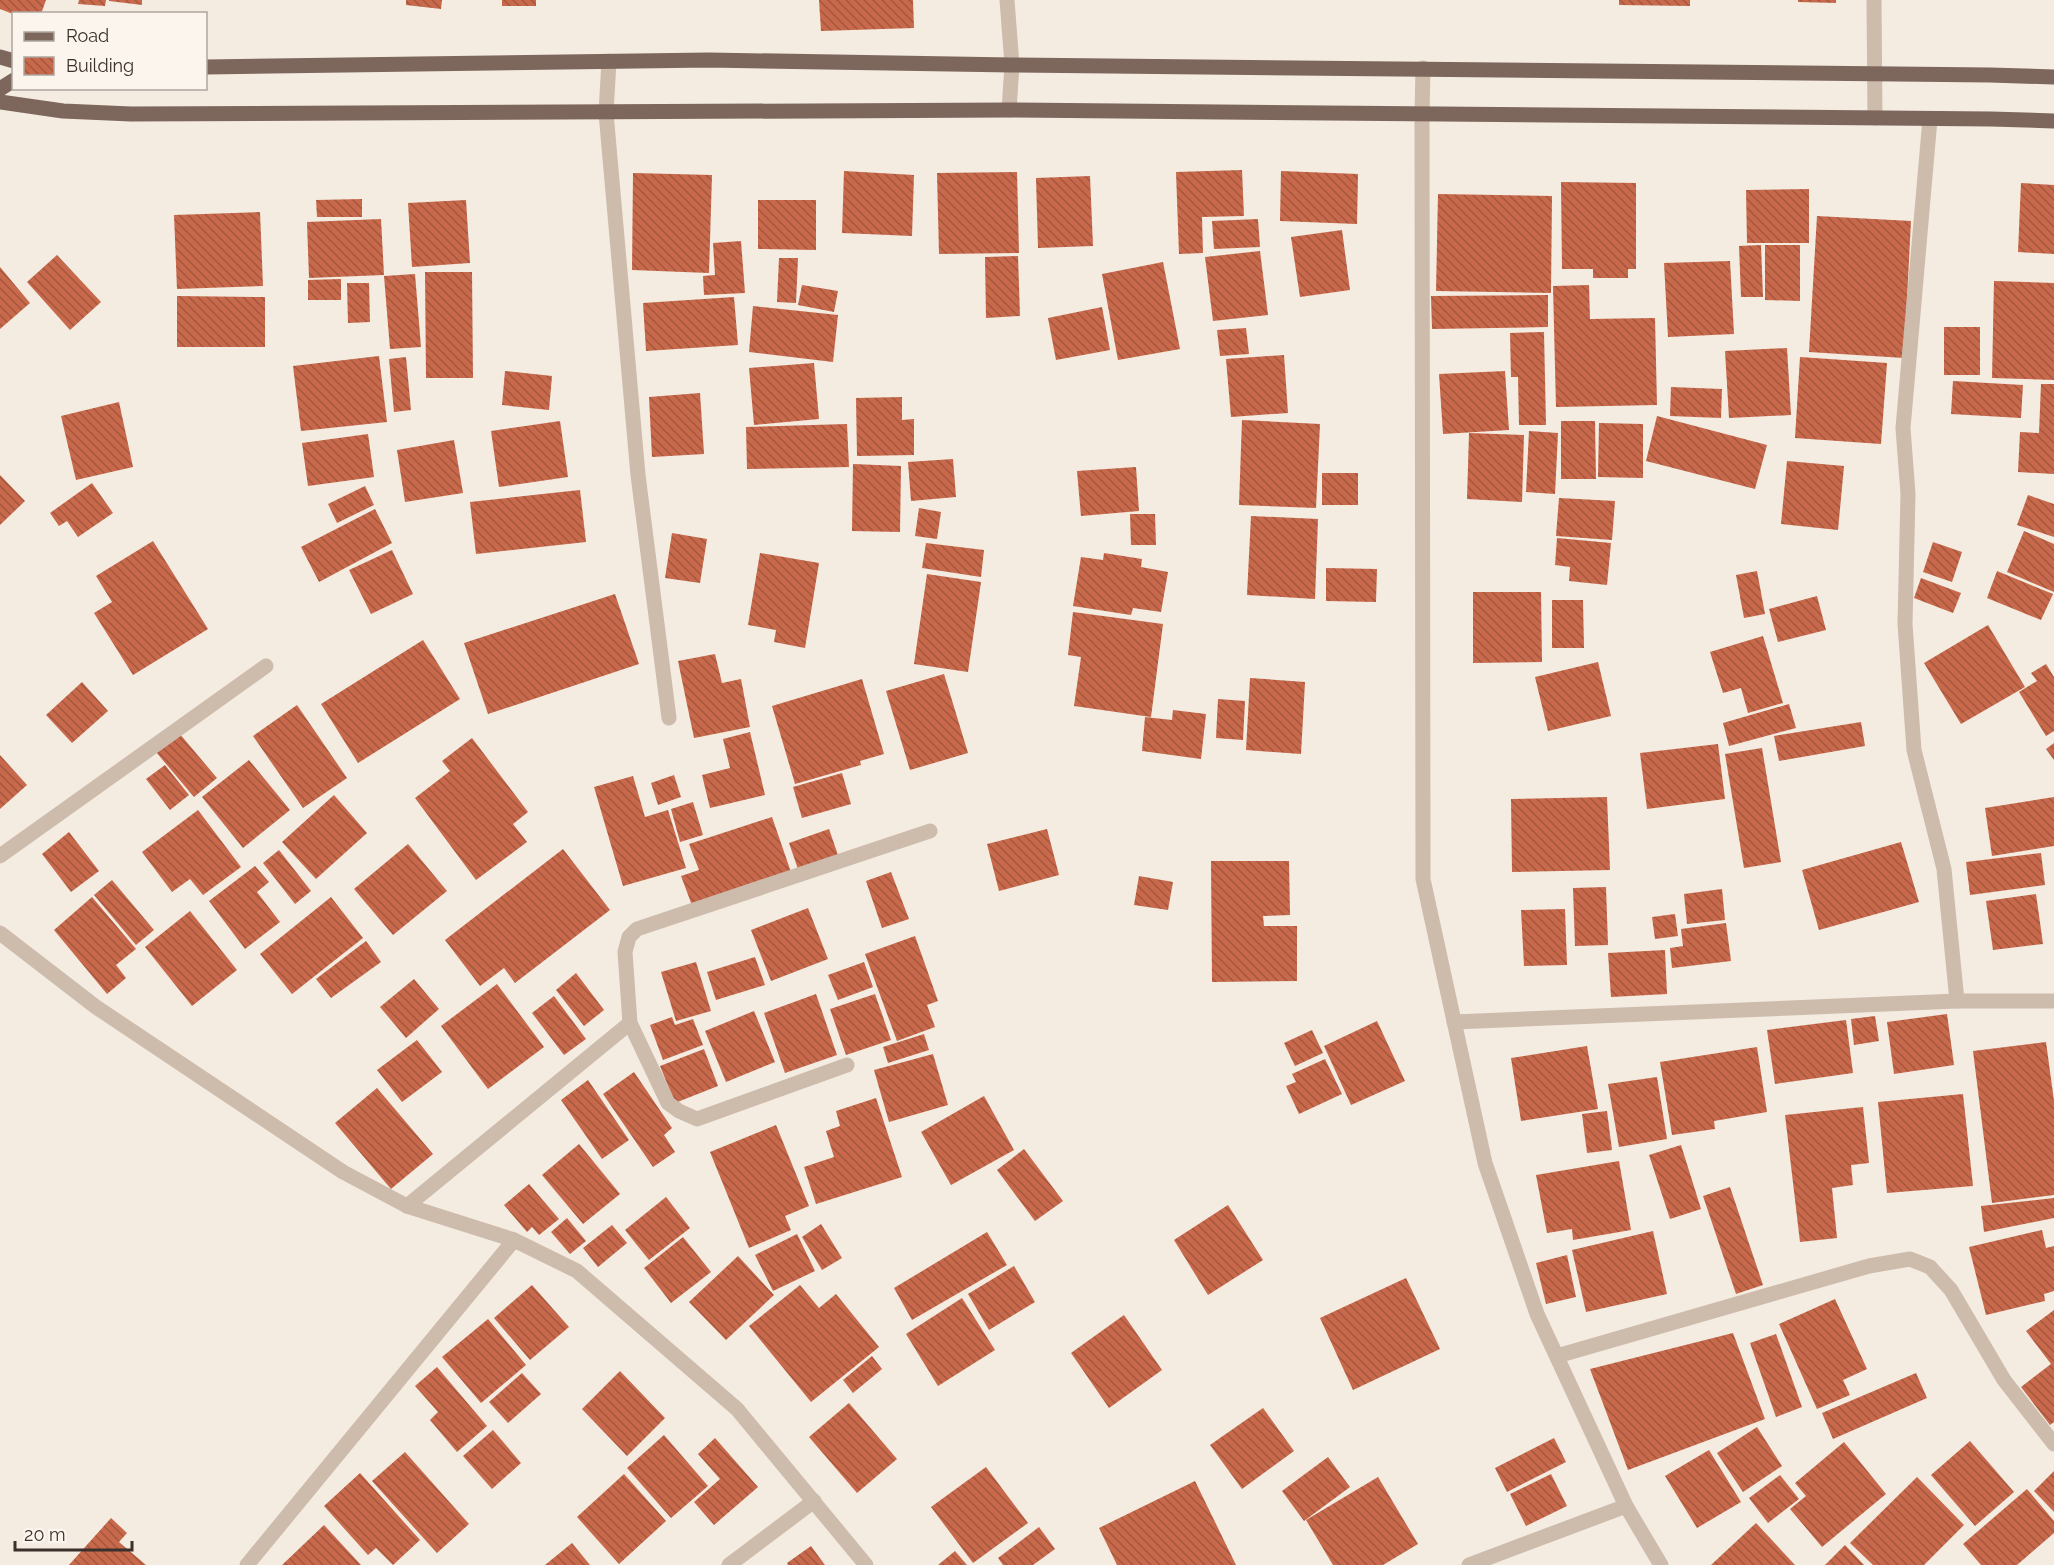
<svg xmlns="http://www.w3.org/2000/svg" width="2054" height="1565" viewBox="0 0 2054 1565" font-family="Raleway,sans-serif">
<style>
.building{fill:url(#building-back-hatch)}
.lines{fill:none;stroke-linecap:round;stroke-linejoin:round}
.minor{stroke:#cdbbac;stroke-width:15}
.major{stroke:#7d675c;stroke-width:15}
</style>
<defs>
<pattern id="building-back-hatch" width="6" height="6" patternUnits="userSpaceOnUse" patternTransform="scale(1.5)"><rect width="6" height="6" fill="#c8694b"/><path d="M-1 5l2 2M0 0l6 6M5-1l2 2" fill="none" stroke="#a4573f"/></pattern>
</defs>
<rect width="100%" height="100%" fill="#f4ebe1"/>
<!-- building -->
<g class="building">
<polygon points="0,0 46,0 41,14 13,14 0,9"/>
<polygon points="79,0 106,0 105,6 78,4"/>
<polygon points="109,0 142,0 142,5 109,1"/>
<polygon points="406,0 442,0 441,9 406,5"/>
<rect x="502" y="0" width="34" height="6"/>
<polygon points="819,0 913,0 914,28 821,31"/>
<polygon points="1619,0 1690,0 1690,6 1619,5"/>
<polygon points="1798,0 1836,0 1836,3 1798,2"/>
<polygon points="1242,170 1244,216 1202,217 1203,253 1179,254 1176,172"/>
<polygon points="844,171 914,175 912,236 842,233"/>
<polygon points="1281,171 1358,174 1357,224 1280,221"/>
<polygon points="1017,172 1019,253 939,254 937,173"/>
<polygon points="633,173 712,175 709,273 632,270"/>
<polygon points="1090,176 1093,246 1038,248 1036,178"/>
<polygon points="1561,182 1636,183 1636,269 1628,269 1628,278 1593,278 1593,269 1562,269"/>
<polygon points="2021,183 2054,185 2054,254 2018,252"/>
<polygon points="1809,189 1809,243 1747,243 1746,190"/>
<polygon points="1438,194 1552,196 1551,293 1436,291"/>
<polygon points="362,199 362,217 317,217 316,200"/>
<polygon points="466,200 470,263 412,267 408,203"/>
<polygon points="758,200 816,200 816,250 758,249"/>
<polygon points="260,212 263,286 177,289 174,215"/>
<polygon points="1817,216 1911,221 1904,358 1809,352"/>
<polygon points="381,219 384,275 309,278 307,222"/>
<polygon points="1258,219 1260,247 1214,249 1212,221"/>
<polygon points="1342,230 1350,290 1300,297 1291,237"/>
<polygon points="741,241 745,293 704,295 703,276 715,275 713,243"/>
<polygon points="1761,245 1763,297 1741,297 1739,246"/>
<polygon points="1765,245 1800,245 1800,301 1765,300"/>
<polygon points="1260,251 1268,315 1213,321 1205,257"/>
<polygon points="57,255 101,302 70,330 27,282"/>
<polygon points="1018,256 1020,316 986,318 985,257"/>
<polygon points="779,258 798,258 796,303 777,302"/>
<polygon points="1730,261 1734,334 1668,337 1664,263"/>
<polygon points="1163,262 1180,349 1118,360 1102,274"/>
<polygon points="0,267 30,303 0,329"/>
<polygon points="425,272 472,272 473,378 426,378"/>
<polygon points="415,274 421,347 390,349 384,276"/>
<polygon points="341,279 341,300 308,300 308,280"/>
<polygon points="1994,281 2054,283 2054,380 1992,378"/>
<polygon points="347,283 369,283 370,322 348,323"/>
<polygon points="802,285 838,291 834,312 798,305"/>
<polygon points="1589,285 1590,319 1655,318 1657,405 1556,407 1553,286"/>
<polygon points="1548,295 1548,327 1432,329 1431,296"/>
<polygon points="177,296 265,297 265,347 177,347"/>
<polygon points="734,297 738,345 646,351 643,303"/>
<polygon points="753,306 838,315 833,362 749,352"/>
<polygon points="1102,307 1110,350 1056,360 1048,318"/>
<rect x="1944" y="327" width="36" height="48"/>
<polygon points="1246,328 1249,354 1220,356 1217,330"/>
<polygon points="1544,332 1546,425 1519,425 1518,377 1511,377 1510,333"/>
<polygon points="1787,348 1791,415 1729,418 1725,351"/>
<polygon points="1284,355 1288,413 1231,417 1226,359"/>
<polygon points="379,356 387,422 301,431 293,366"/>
<polygon points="406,357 411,410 394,412 389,359"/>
<polygon points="1800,357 1887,363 1881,444 1795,438"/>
<polygon points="814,363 819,419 754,425 749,368"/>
<polygon points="505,371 552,376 549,410 502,405"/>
<polygon points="1505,371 1509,430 1443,434 1439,374"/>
<polygon points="1953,381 2023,385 2021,418 1951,414"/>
<polygon points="2041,384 2054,384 2054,474 2018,472 2020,432 2039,433"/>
<polygon points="1671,387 1722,389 1721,418 1670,416"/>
<polygon points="700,393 704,454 652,457 649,397"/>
<polygon points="902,397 902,420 914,419 914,455 857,456 856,398"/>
<polygon points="119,402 133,467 76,480 61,416"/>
<polygon points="1657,416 1767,445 1755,489 1646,461"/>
<polygon points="1242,420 1320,424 1316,508 1239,505"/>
<polygon points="560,421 568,477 499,487 491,431"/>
<polygon points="1561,421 1595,421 1596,479 1561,479"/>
<polygon points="1599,423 1643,424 1643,478 1598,477"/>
<polygon points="847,424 849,467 747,469 746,427"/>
<polygon points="1529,431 1558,433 1555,494 1526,492"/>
<polygon points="1469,433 1524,435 1522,502 1467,499"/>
<polygon points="368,434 374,477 308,486 302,443"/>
<polygon points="454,440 463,493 405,502 397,450"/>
<polygon points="953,459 956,497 911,501 908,462"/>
<polygon points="1787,461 1844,466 1838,530 1781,524"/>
<polygon points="853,464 901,466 900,532 852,531"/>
<polygon points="1136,467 1139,511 1081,516 1077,471"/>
<rect x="1322" y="473" width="36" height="32"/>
<polygon points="0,475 25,501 0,525"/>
<polygon points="92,483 113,513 78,537 67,521 59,526 50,513"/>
<polygon points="365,486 374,505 337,523 328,504"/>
<polygon points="580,490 586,542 476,554 470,502"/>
<polygon points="2028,495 2054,504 2054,537 2017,525"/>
<polygon points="1559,498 1615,501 1612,540 1556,536"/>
<polygon points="919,508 941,512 937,539 915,536"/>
<polygon points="375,509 392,543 319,582 301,547"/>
<polygon points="1130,514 1155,514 1156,545 1131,545"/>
<polygon points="1251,516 1318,519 1315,599 1247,595"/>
<polygon points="2024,531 2054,544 2054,592 2007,572"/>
<polygon points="672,533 707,539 700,583 665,578"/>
<polygon points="1557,538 1611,543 1607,585 1569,581 1570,567 1555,565"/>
<polygon points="153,541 208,629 133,675 94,613 112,602 96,576"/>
<polygon points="1933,542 1962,552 1952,582 1923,572"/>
<polygon points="926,543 984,550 981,577 922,568"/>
<polygon points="392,550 413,594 371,614 349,570"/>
<polygon points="760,553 819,563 805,648 774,642 776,630 748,625"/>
<polygon points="1104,553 1142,559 1141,567 1168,572 1161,612 1133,608 1131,615 1073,606 1081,557 1103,560"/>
<polygon points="1326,568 1377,569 1376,602 1326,601"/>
<polygon points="1757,571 1765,614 1744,618 1736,575"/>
<polygon points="1997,571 2053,594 2041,620 1987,598"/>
<polygon points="927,574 981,582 968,672 914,664"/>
<polygon points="1921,578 1961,593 1953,613 1914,598"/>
<polygon points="1473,592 1541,592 1542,662 1473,663"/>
<polygon points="615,594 639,664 488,714 464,643"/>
<polygon points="1817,596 1826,630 1778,642 1769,609"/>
<polygon points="1552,600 1583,600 1584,648 1552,648"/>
<polygon points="1073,612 1163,624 1151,717 1074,706 1081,657 1068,655"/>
<polygon points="1988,625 2025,687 1961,724 1924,663"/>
<polygon points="1763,636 1783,703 1748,713 1741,688 1723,693 1710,652"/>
<polygon points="423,640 460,699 358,763 321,704"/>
<polygon points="715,654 722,683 741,679 750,727 694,738 678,661"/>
<polygon points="1598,662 1611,716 1548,731 1535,677"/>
<polygon points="2046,664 2054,677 2054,731 2046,736 2019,692 2037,681 2031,673"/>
<polygon points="944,674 968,753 910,770 886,691"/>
<polygon points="1250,678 1305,682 1301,754 1246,750"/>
<polygon points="862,679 884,754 860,761 861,765 795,784 772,706"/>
<polygon points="82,682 108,711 72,743 46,715"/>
<polygon points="1218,699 1245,701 1243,740 1216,738"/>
<polygon points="1789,704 1796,728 1729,746 1723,723"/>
<polygon points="297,705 347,778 303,808 253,736"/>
<polygon points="1173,710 1206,714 1201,759 1142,751 1145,717 1172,720"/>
<polygon points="1861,722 1865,746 1779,761 1774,736"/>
<polygon points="750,732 765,795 710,808 702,775 730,768 723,739"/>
<polygon points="179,733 217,778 194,797 156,752"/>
<polygon points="472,738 528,812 513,824 527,842 476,880 415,798 450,771 442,761"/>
<polygon points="2054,743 2054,760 2046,749"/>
<polygon points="1718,744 1725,799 1647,809 1640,753"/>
<polygon points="1762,748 1781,862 1744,868 1725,754"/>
<polygon points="0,755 27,785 0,809"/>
<polygon points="249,760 290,810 243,848 202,797"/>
<polygon points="165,765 189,795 170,810 146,779"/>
<polygon points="842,773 851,804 802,818 793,787"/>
<polygon points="674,775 681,797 658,805 651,783"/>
<polygon points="633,776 645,817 668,810 686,868 623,886 594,787"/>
<polygon points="334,795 367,833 316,879 282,842"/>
<polygon points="1607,797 1610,870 1512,872 1511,799"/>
<polygon points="2054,797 2054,846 1992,856 1985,808"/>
<polygon points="693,802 703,835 680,842 671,809"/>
<polygon points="198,810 241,867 203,895 190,879 172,892 142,852"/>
<polygon points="772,817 792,875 693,908 681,876 699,870 689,844"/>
<polygon points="829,829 839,858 799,872 789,843"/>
<polygon points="1047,829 1059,875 999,891 987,844"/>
<polygon points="69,832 99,871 71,892 42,854"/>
<polygon points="1901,842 1919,902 1819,930 1802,870"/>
<polygon points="408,844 447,891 393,935 354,889"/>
<polygon points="563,849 610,910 515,983 504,968 480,986 445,940"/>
<polygon points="279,850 311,891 295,904 263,863"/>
<polygon points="2041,853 2045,885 1970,895 1966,862"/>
<polygon points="1211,861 1289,861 1290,915 1263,916 1264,926 1297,926 1297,981 1212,982"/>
<polygon points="255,866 269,882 257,892 280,922 245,949 209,901"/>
<polygon points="891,872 909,919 882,928 866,881"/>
<polygon points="1139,876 1173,882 1168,910 1134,905"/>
<polygon points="112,880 154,930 136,945 94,895"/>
<polygon points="1606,887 1608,945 1575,946 1573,888"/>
<polygon points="1722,889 1725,920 1687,924 1684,894"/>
<polygon points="2036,894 2043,944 1993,950 1986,901"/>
<polygon points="92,897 136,949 116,965 126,978 107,994 54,930"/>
<polygon points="331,897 363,938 292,994 260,954"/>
<polygon points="808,908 828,959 771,981 751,930"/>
<polygon points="1565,909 1567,965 1524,966 1521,910"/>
<polygon points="190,911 237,970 192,1006 145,947"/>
<polygon points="1675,914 1678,936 1655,939 1652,917"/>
<polygon points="1726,923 1731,961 1672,968 1670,948 1683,946 1681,929"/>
<polygon points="915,936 938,1001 927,1005 935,1027 897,1041 865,954"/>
<polygon points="366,941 381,962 331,998 316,979"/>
<polygon points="1665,950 1667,994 1611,997 1608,953"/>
<polygon points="755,957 765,985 716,1000 707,972"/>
<polygon points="696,962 711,1011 676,1021 661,972"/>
<polygon points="864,962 873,987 838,1000 828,975"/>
<polygon points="576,973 604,1010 584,1026 556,990"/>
<polygon points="414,979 439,1009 406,1038 380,1007"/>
<polygon points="497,984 544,1047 488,1089 441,1026"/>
<polygon points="816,994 837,1055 785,1073 764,1013"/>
<polygon points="875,994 891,1040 846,1055 830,1009"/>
<polygon points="554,996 586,1039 564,1055 532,1013"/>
<polygon points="754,1011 775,1062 726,1082 705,1031"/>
<polygon points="1947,1014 1954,1065 1894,1074 1887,1022"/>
<polygon points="1875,1016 1879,1041 1854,1045 1851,1019"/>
<polygon points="672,1017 675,1025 693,1019 703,1045 663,1060 650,1025"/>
<polygon points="1846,1020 1853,1073 1775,1084 1767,1030"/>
<polygon points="1377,1021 1405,1081 1351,1105 1324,1046"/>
<polygon points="1312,1030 1323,1053 1295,1066 1284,1043"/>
<polygon points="924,1034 929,1050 888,1063 883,1047"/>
<polygon points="417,1040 442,1072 402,1102 377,1070"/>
<polygon points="2046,1042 2054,1101 2054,1195 1992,1203 1973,1051"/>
<polygon points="1587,1046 1598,1109 1521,1121 1511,1058"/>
<polygon points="1757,1047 1767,1112 1714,1121 1715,1129 1672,1135 1660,1062"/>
<polygon points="704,1049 718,1086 675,1103 660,1066"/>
<polygon points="933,1054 948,1105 889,1122 874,1070"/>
<polygon points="1325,1059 1342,1094 1299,1114 1286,1086 1296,1082 1292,1074"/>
<polygon points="634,1072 672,1128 664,1135 675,1152 653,1167 603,1094"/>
<polygon points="1657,1077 1667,1139 1619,1147 1608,1084"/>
<polygon points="588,1080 629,1140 602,1159 561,1100"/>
<polygon points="377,1088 433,1154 391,1189 335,1123"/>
<polygon points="1963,1094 1973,1186 1887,1193 1878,1102"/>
<polygon points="984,1096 1014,1150 951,1185 921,1132"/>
<polygon points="876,1098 902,1177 816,1204 804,1167 834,1157 826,1131 840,1126 836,1111"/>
<polygon points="1863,1107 1869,1163 1851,1165 1853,1185 1832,1188 1837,1238 1800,1242 1785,1115"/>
<polygon points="1607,1111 1612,1150 1587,1153 1582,1114"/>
<polygon points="776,1125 809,1206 785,1216 791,1230 749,1248 710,1152"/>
<polygon points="579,1144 620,1194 583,1224 542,1175"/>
<polygon points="1681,1145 1701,1209 1670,1219 1649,1155"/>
<polygon points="1024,1149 1063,1201 1035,1221 997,1170"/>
<polygon points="1619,1161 1631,1230 1573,1240 1572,1229 1547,1233 1536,1175"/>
<polygon points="529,1184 559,1219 539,1235 532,1227 527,1232 504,1205"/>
<polygon points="1730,1187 1763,1285 1736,1294 1703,1196"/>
<polygon points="666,1197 690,1228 649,1260 625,1230"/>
<polygon points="2054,1198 2054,1218 1984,1232 1981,1206"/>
<polygon points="1228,1205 1263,1260 1208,1295 1174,1240"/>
<polygon points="567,1218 586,1241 570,1254 551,1232"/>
<polygon points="821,1224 842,1258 822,1270 802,1237"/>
<polygon points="612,1225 627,1243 598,1267 583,1248"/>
<polygon points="2042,1230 2046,1248 2054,1246 2054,1291 2044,1294 2045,1301 1986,1315 1969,1247"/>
<polygon points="1653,1231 1667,1294 1586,1312 1572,1250"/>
<polygon points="987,1232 1007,1265 912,1320 894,1288"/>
<polygon points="797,1234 815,1271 773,1291 755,1255"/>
<polygon points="683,1237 711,1272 671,1303 644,1268"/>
<polygon points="1567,1255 1576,1297 1546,1304 1536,1263"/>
<polygon points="738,1256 774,1295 726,1340 689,1302"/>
<polygon points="1014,1266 1035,1302 989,1330 968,1294"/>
<polygon points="1406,1278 1440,1349 1353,1390 1320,1318"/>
<polygon points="532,1285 569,1327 530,1360 494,1318"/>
<polygon points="800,1285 819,1308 836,1294 879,1347 811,1402 749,1326"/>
<polygon points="962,1298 995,1350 938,1386 906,1334"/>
<polygon points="1835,1299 1867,1369 1843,1380 1850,1395 1817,1409 1779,1324"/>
<polygon points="2054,1310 2054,1422 2050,1425 2021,1387 2051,1364 2026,1331"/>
<polygon points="1124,1315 1162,1370 1109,1408 1071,1353"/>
<polygon points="488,1319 526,1365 481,1403 442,1357"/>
<polygon points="1733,1333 1765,1419 1628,1470 1590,1369"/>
<polygon points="1776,1334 1802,1407 1776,1417 1750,1343"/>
<polygon points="872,1356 882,1369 853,1393 843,1380"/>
<polygon points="437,1367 487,1426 457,1452 430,1420 438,1412 415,1386"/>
<polygon points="620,1371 665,1418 627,1456 582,1409"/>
<polygon points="522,1373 541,1394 508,1423 489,1402"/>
<polygon points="1916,1373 1927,1398 1833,1439 1822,1413"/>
<polygon points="849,1403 897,1459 857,1493 809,1437"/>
<polygon points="1263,1408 1294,1451 1242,1489 1210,1445"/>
<polygon points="1757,1427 1782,1466 1743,1492 1717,1453"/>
<polygon points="493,1430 521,1463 492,1489 463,1456"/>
<polygon points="664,1435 708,1486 671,1518 627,1468"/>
<polygon points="715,1438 758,1487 714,1525 694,1502 720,1479 698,1454"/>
<polygon points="1554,1438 1566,1462 1507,1492 1495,1468"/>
<polygon points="1970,1441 2014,1492 1975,1526 1931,1475"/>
<polygon points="1844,1442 1886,1494 1822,1547 1790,1509 1806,1496 1795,1483"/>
<polygon points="1709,1450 1741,1502 1697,1528 1665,1476"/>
<polygon points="405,1452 469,1524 437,1553 372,1481"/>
<polygon points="1328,1457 1350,1487 1304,1521 1282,1491"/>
<polygon points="986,1467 1028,1523 973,1563 931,1507"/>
<polygon points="2054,1471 2054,1512 2034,1491"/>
<polygon points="360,1473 420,1540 393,1565 376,1548 368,1555 324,1506"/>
<polygon points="624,1474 666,1521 619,1564 577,1517"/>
<polygon points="1551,1474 1567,1506 1526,1526 1510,1494"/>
<polygon points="1780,1475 1799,1499 1768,1523 1749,1498"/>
<polygon points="1378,1477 1418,1544 1383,1565 1333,1565 1306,1520"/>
<polygon points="1917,1477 1964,1525 1924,1565 1873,1565 1850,1543"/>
<polygon points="1195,1481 1236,1565 1117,1565 1099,1528"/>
<polygon points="2027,1489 2054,1521 2054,1533 2017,1565 1981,1565 1963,1544"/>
<polygon points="111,1518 127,1533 119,1542 146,1565 69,1565"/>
<polygon points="1756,1523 1795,1565 1711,1565"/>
<polygon points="324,1525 361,1565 282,1565"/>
<polygon points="1039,1527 1055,1549 1033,1565 1003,1565 998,1558"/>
<polygon points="572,1543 590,1565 545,1565"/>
<polygon points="1845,1545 1864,1565 1825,1565"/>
<polygon points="811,1546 825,1565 788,1565 787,1563"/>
<polygon points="955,1551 967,1565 938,1565"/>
</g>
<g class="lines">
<!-- minor -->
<g class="minor">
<polyline points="1007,0 1012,65 1009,110"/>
<polyline points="1874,0 1875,118"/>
<polyline points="609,61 606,113 638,475 669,718"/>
<polyline points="1423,68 1422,114 1423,879 1485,1163 1537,1314 1626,1506 1661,1565"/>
<polyline points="1930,119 1903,428 1908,494 1905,624 1914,750 1944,869 1957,1001"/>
<polyline points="0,856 266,666"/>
<polyline points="0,933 96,1007 343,1172 407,1206 514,1240 577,1271 737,1409 866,1565"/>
<polyline points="1454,1022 1957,1001 2054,1001"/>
<polyline points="847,1065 697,1119 679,1111 668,1103 630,1023 625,952 629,937 637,929 930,831"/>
<polyline points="407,1206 630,1023"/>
<polyline points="1557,1356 1869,1266 1910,1259 1930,1267 1951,1290 2004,1380 2054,1444"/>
<polyline points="247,1565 514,1240"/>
<polyline points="729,1565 814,1501"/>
<polyline points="1469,1565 1626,1506"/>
</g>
<!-- major -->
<g class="major">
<polyline points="0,57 14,61"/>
<polyline points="206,67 709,60 1012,65 1990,75 2054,77"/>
<polyline points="0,89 14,80"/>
<polyline points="0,102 63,111 131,114 1009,110 1991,119 2054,121"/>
</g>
</g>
<!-- legend -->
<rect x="12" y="12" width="195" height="78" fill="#fbf5ee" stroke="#aea6a0" stroke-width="1.5"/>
<rect x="24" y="32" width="30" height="9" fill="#7d675c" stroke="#aea6a0" stroke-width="1.5"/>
<text x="66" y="42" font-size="18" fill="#3b302b">Road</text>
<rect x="24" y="57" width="30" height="18" fill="url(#building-back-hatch)" stroke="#aea6a0" stroke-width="1.5"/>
<text x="66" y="72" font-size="18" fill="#3b302b">Building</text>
<!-- scale -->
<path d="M15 1541v9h117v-9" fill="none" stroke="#3b302b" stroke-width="3"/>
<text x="24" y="1541" font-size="18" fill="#3b302b" stroke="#fbf5ee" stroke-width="4.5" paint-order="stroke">20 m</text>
</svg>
